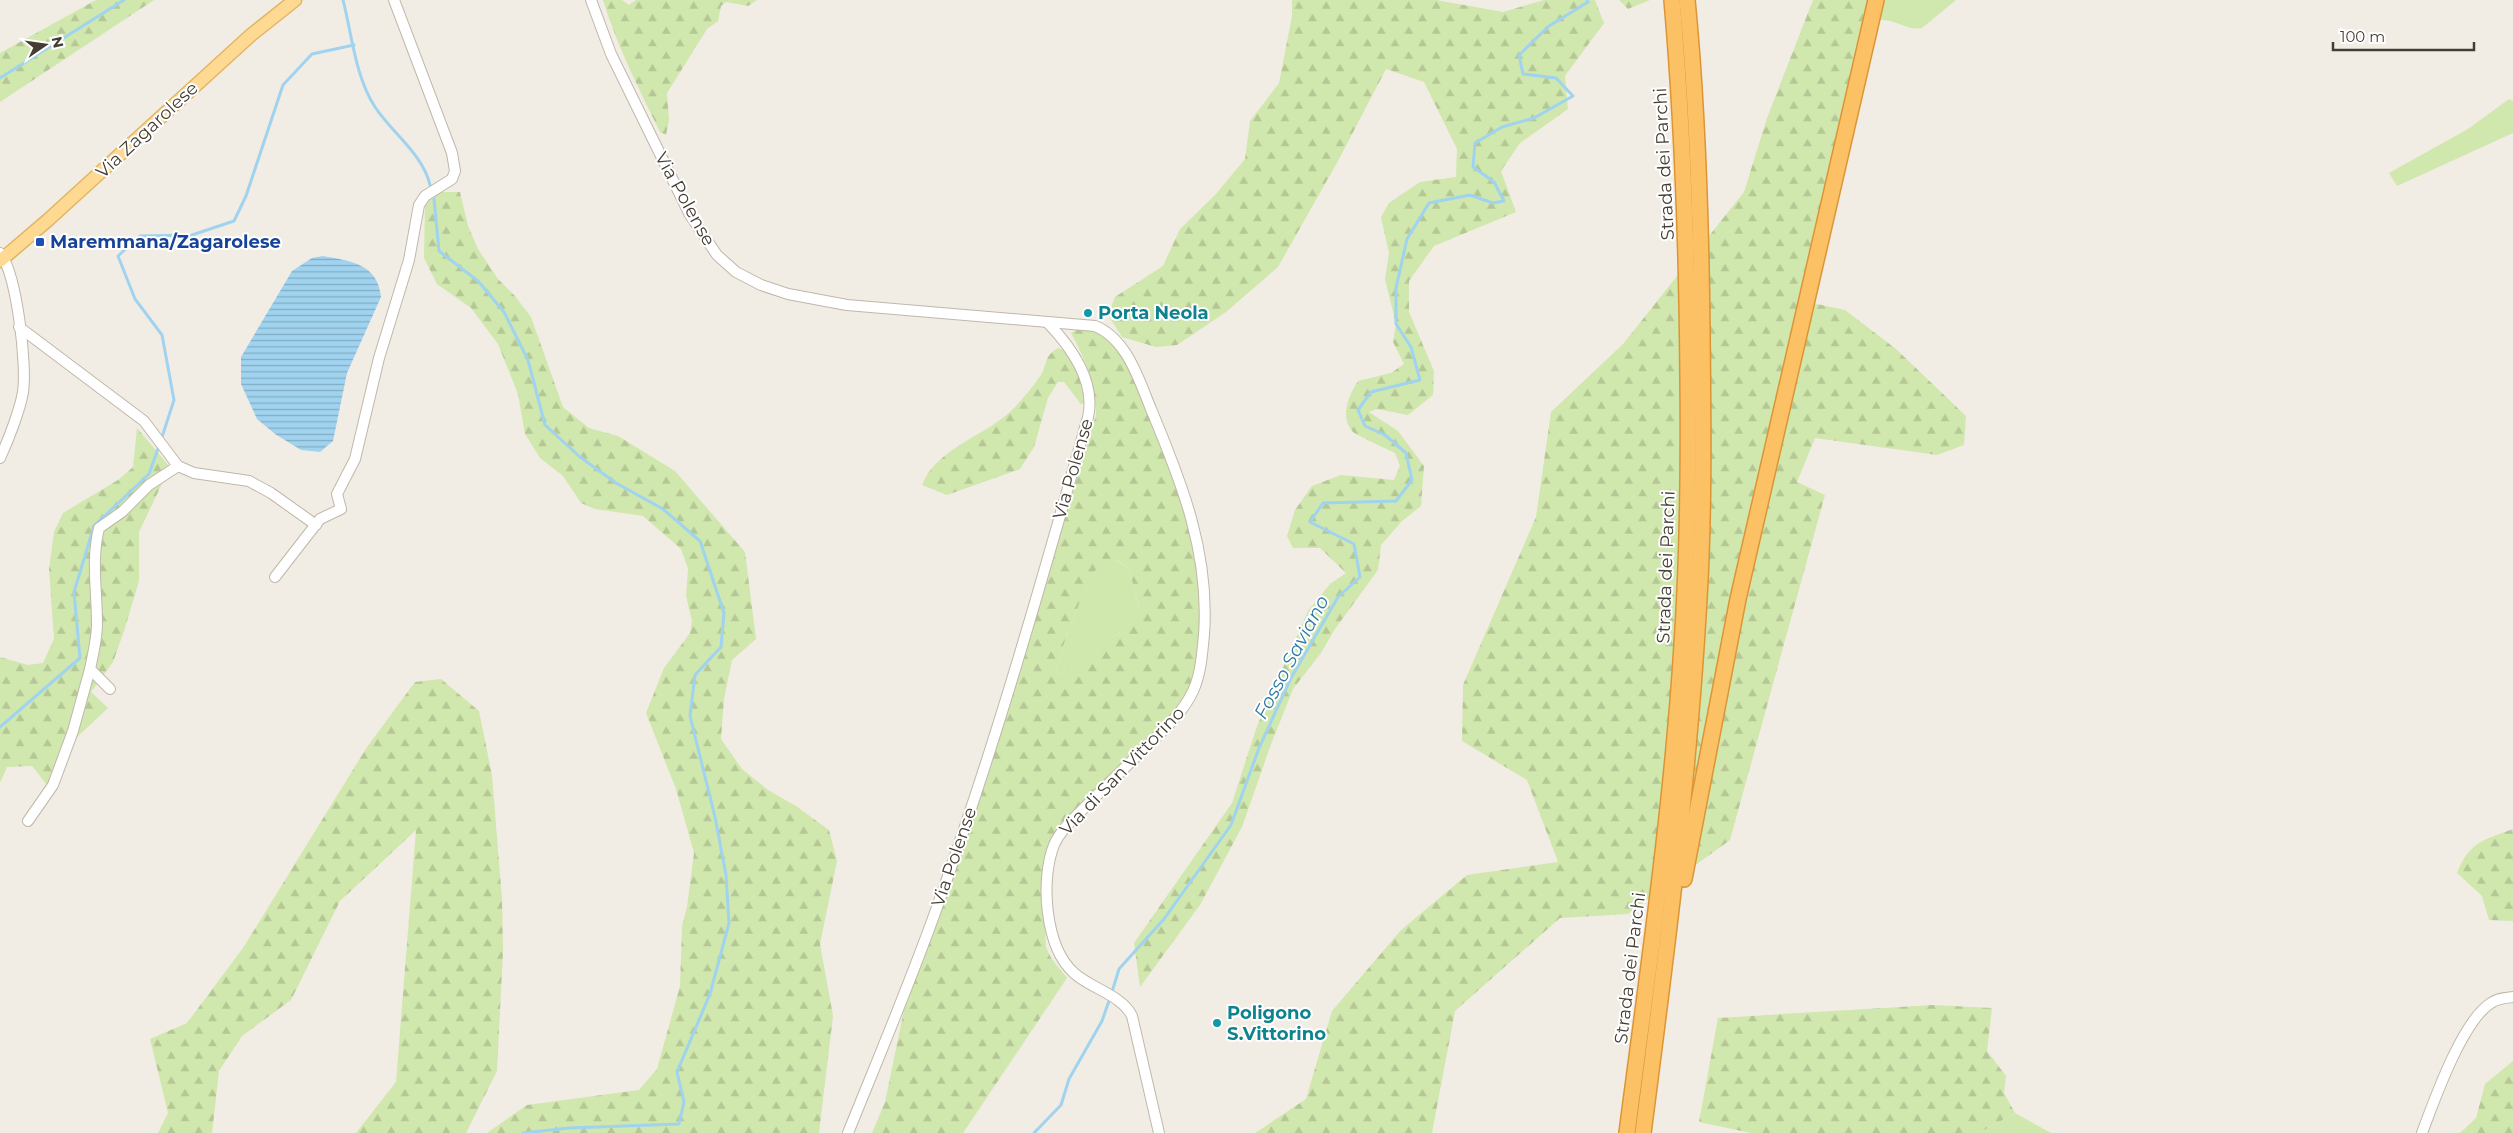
<svg xmlns="http://www.w3.org/2000/svg" width="2513" height="1133" viewBox="0 0 2513 1133" font-family="Montserrat,sans-serif">
<style>
.green{fill:#d0e7ad}
.forest{fill:url(#forest-firs);fill-rule:evenodd}
.water{fill:url(#water-rules)}
.lines{fill:none;stroke-linecap:round;stroke-linejoin:round}
.stream{stroke:#a0d3ef;stroke-width:3}
.minor-casing{stroke:#c0b7aa;stroke-width:12}
.major-casing{stroke:#e2b562;stroke-width:15}
.highway-casing{stroke:#dc9535;stroke-width:18}
.minor{stroke:#fff;stroke-width:10}
.major{stroke:#fdd992;stroke-width:12}
.highway{stroke:#fdc165;stroke-width:15}
.transit-dot{fill:#1a4fb4;stroke:#fff;stroke-width:2}
.culture-dot{fill:#0f9aa8;stroke:#fff;stroke-width:2}
.labels{text-anchor:middle;stroke-width:4;stroke-linejoin:round;paint-order:stroke}
.street-label{font-size:18px;fill:#443d34;stroke:#fff}
.transit-label{font-size:18px;font-weight:bold;fill:#164399;stroke:#fff;text-anchor:start}
.culture-label{font-size:18px;font-weight:bold;fill:#0d838f;stroke:#fff;text-anchor:start}
.water-label{font-size:19px;font-style:italic;fill:#2e7aa7;stroke:#fff}
</style>
<defs>
<pattern id="forest-firs" width="22" height="20" patternUnits="userSpaceOnUse" patternTransform="scale(1.25)"><rect width="22" height="20" fill="#d0e7ad"/><path d="M5 1l3.5 6h-7zM16 11l3.5 6h-7z" fill="#b4c795"/></pattern>
<pattern id="water-rules" width="6" height="5" patternUnits="userSpaceOnUse" patternTransform="scale(1.25)"><rect width="6" height="5" fill="#a0d3ef"/><path d="M0 2.5h6" fill="none" stroke="#84acc2"/></pattern>
</defs>
<rect width="100%" height="100%" fill="#f2ede4"/>
<!-- green -->
<g class="green">
<path d="M 1883,0 L 1956,0 L 1922,28 C 1906,31 1897,19 1879,20 Z"/>
<polygon points="2509,99 2513,101 2513,133 2397,186 2389,173 2468,129"/>
<path d="M 1101,560 L 1116,560 L 1129,569 L 1139,608 L 1132,623 L 1063,675 L 1056,672 C 1065,633 1082,595 1101,560 Z"/>
<polygon points="2015,1113 2051,1133 1979,1133"/>
</g>
<!-- forest -->
<g class="forest">
<polygon points="96,0 154,0 0,102 0,53"/>
<path d="M 603,0 L 622,0 L 629,5 L 636,0 L 757,0 L 748,6 L 726,2 L 721,6 L 718,21 L 707,29 L 667,93 L 669,120 L 666,135 L 660,132 C 639,89 617,46 603,0 Z"/>
<path d="M 1292,0 L 1436,0 L 1503,12 L 1544,0 L 1595,0 L 1604,23 L 1565,76 L 1568,109 L 1520,143 L 1501,171 L 1516,212 L 1434,246 L 1409,281 L 1409,312 L 1434,371 L 1433,395 L 1408,415 L 1377,409 L 1369,412 L 1398,431 L 1424,466 L 1421,506 L 1402,521 L 1381,545 L 1378,570 L 1335,629 L 1321,653 L 1293,689 L 1270,747 L 1242,827 L 1200,905 L 1140,987 L 1134,943 L 1232,803 L 1257,726 L 1308,611 L 1330,584 L 1346,573 L 1320,548 L 1293,548 L 1287,536 L 1295,510 L 1312,486 L 1341,475 L 1394,480 L 1400,466 L 1395,453 C 1387,449 1358,436 1353,432 C 1339,417 1349,395 1358,381 L 1391,373 L 1404,364 L 1393,342 L 1396,324 L 1385,279 L 1389,253 L 1381,217 L 1389,203 L 1420,182 L 1456,177 L 1457,149 L 1424,82 L 1386,69 L 1338,161 L 1278,267 L 1226,312 L 1177,345 L 1156,347 L 1122,337 L 1108,315 L 1115,297 L 1163,266 L 1180,229 L 1215,195 L 1245,159 L 1250,121 L 1279,83 L 1292,16 Z"/>
<polygon points="1619,0 1650,0 1628,9"/>
<polygon points="1813,0 1869,0 1798,300 1845,310 1896,349 1966,416 1964,445 1937,455 1815,438 1797,482 1825,495 1730,840 1628,914 1560,918 1455,1011 1432,1133 1255,1133 1306,1099 1332,1011 1401,930 1467,875 1558,862 1527,780 1462,741 1463,685 1536,517 1551,412 1623,344 1744,192 1767,118"/>
<polygon points="441,192 460,192 468,226 478,249 498,279 515,296 531,317 563,407 589,428 618,436 675,471 745,552 756,639 732,660 724,699 721,739 742,769 768,790 796,806 829,830 837,861 820,944 833,1016 819,1133 487,1133 527,1105 639,1090 657,1069 680,986 682,926 687,907 694,853 676,789 646,713 664,668 690,633 692,621 686,596 688,569 681,549 643,516 595,509 581,503 563,476 540,458 525,434 518,394 498,344 471,308 437,284 424,258 425,206 429,197"/>
<path d="M 1079,329 C 1092,328 1103,333 1112,344 C 1129,363 1137,388 1147,411 C 1167,458 1187,504 1196,555 C 1204,600 1204,664 1181,704 L 1066,820 L 1043,884 L 1046,947 L 1051,958 L 1067,978 L 963,1133 L 872,1133 L 885,1102 L 904,1010 L 955,869 L 1037,611 L 1096,415 C 1096,384 1085,359 1071,333 ZM 1101,560 L 1117,560 L 1129,569 L 1139,607 L 1132,623 L 1063,675 L 1056,672 C 1065,633 1082,595 1101,560 Z"/>
<path d="M 1058,348 L 1069,352 L 1085,388 L 1088,403 L 1081,404 L 1064,382 L 1058,382 L 1048,398 L 1034,447 L 1020,469 L 947,495 L 922,485 C 936,449 982,437 1010,412 C 1020,402 1035,385 1042,373 C 1048,360 1045,356 1058,348 Z"/>
<polygon points="137,428 170,467 139,532 139,581 124,631 113,662 91,692 108,708 74,740 48,786 32,766 7,767 0,783 0,657 28,665 43,663 54,639 49,569 54,532 63,513 118,480 133,467"/>
<polygon points="441,679 479,711 492,775 502,899 503,951 497,1071 466,1133 356,1133 396,1082 416,830 340,901 291,1000 242,1036 219,1071 212,1133 158,1133 168,1113 150,1039 187,1023 243,948 367,747 415,682"/>
<path d="M 2513,829 L 2513,921 L 2489,920 L 2482,896 L 2457,873 C 2469,842 2484,840 2513,829 Z"/>
<polygon points="1933,1005 1992,1008 1987,1051 2006,1076 2004,1093 2015,1113 1979,1133 1751,1133 1699,1122 1718,1018"/>
<polygon points="2513,1061 2513,1133 2460,1133 2476,1118 2485,1084"/>
</g>
<!-- water -->
<path class="water" d="M 323,256 C 351,261 378,264 381,297 L 347,373 L 333,441 L 320,452 L 301,450 L 275,434 L 257,419 L 241,384 L 241,357 L 292,271 L 312,258 Z"/>
<g class="lines">
<!-- stream -->
<g class="stream">
<path d="M 343,0 C 352,35 355,76 375,107 C 392,133 423,154 430,185"/>
<polyline points="0,78 124,0"/>
<polyline points="434,199 439,251 478,281 504,312 528,360 545,425 580,457 616,483 663,509 700,541 724,613 721,647 695,675 690,716 715,817 726,875 729,923 710,994 677,1072 684,1102 679,1124 569,1128 523,1133"/>
<polyline points="161,440 174,400 162,335 135,299 118,256 140,236 192,235 234,221 246,196 283,85 312,54 354,45"/>
<polyline points="0,727 80,658 74,592 94,526 149,474 159,446"/>
<polyline points="1112,992 1119,969 1164,919 1231,825 1259,748 1291,678 1338,597 1360,577 1354,544 1310,522 1323,503 1396,501 1412,480 1406,453 1385,435 1365,426 1358,410 1371,392 1420,380 1411,347 1396,324 1396,288 1407,239 1429,203 1470,195 1493,203 1504,201 1494,182 1473,167 1475,143 1502,127 1534,118 1573,96 1556,78 1523,74 1519,55 1549,26 1588,2 1587,0"/>
<polyline points="1034,1133 1061,1105 1069,1079 1102,1021 1110,998"/>
</g>
<defs>
<g id="minor">
<path d="M 591,0 L 611,54 L 690,215 L 717,255 L 736,272 L 761,285 L 788,294 L 847,305 L 1095,326 C 1127,339 1139,380 1151,409 C 1182,483 1210,554 1204,635 C 1202,654 1201,674 1193,691 C 1182,715 1160,733 1142,751 C 1117,775 1093,799 1069,823 C 1063,830 1057,837 1054,845 C 1040,880 1045,947 1074,973 C 1090,988 1122,995 1132,1016 L 1159,1133"/>
<path d="M 0,253 C 17,274 27,365 23,392 C 20,410 8,441 0,458"/>
<polyline points="19,327 144,421 178,466 194,473 249,481 271,493 316,525"/>
<polyline points="275,577 320,519 341,509 337,494 355,459 379,358 409,260 419,205 425,196 452,179 455,171 452,153 394,0"/>
<path d="M 110,689 L 90,669 C 93,654 97,639 97,624 C 97,590 91,561 99,528 L 122,512 L 149,485 L 178,466"/>
<polyline points="28,821 53,785 73,731 90,669"/>
<path d="M 848,1133 C 880,1054 913,976 941,896 C 997,739 1043,577 1088,417 C 1096,381 1071,347 1048,323"/>
<path d="M 2422,1133 C 2434,1101 2462,1021 2491,1003 C 2498,998 2505,998 2513,997"/>
</g>
<polyline id="major" points="0,261 48,220 251,35 295,0"/>
<g id="highway">
<polyline points="1684,879 1738,599 1876,0"/>
<path d="M 1627,1133 C 1648,971 1672,808 1682,645 C 1688,556 1689,466 1688,376 C 1687,250 1683,126 1672,0"/>
<path d="M 1643,1133 C 1666,956 1689,778 1699,599 C 1704,512 1703,424 1702,336 C 1701,224 1698,112 1687,0"/>
</g>
</defs>
<!-- minor casing -->
<use href="#minor" class="minor-casing"/>
<!-- major casing -->
<use href="#major" class="major-casing"/>
<!-- highway casing -->
<use href="#highway" class="highway-casing"/>
<!-- minor -->
<use href="#minor" class="minor"/>
<!-- major -->
<use href="#major" class="major"/>
<!-- highway -->
<use href="#highway" class="highway"/>
</g>
<!-- markers -->
<rect class="transit-dot" x="35" y="237" width="10" height="10" rx="2.5"/>
<g class="culture-dot">
<circle cx="1088" cy="313" r="5"/>
<circle cx="1217" cy="1023" r="5"/>
</g>
<g class="labels">
<!-- street labels -->
<g class="street-label">
<text transform="translate(147 130) rotate(-43)" y="6">Via Zagarolese</text>
<text transform="translate(1664 164) rotate(-93)" y="6">Strada dei Parchi</text>
<text transform="translate(685 199) rotate(61)" y="6">Via Polense</text>
<text transform="translate(1073 469) rotate(-74)" y="6">Via Polense</text>
<text transform="translate(1666 567) rotate(-88)" y="6">Strada dei Parchi</text>
<text transform="translate(1122 771) rotate(-46)" y="6">Via di San Vittorino</text>
<text transform="translate(954 857) rotate(-71)" y="6">Via Polense</text>
<text transform="translate(1630 968) rotate(-83)" y="6">Strada dei Parchi</text>
</g>
<!-- transit labels -->
<g class="transit-label">
<text x="50" y="248">Maremmana/Zagarolese</text>
</g>
<!-- culture labels -->
<g class="culture-label">
<text x="1098" y="319">Porta Neola</text>
<text x="1227" y="1019">Poligono<tspan x="1227" dy="21">S.Vittorino</tspan></text>
</g>
<!-- water labels -->
<g class="water-label">
<text transform="translate(1291 657) rotate(-62)" y="7">Fosso Saviano</text>
</g>
</g>
<!-- north arrow -->
<g transform="translate(45 45) rotate(77)" stroke="#ffffff" stroke-width="4" paint-order="stroke">
<path d="M0-4L9 19L0 12L-9 19Z" fill="#443d34"/>
<text y="-8" font-size="14" font-weight="bold" text-anchor="middle" fill="#443d34">N</text>
</g>
<!-- scale -->
<path d="M2333 42v8h141v-8" fill="none" stroke="#443d34" stroke-width="2.5"/>
<text x="2340" y="42" font-size="15" fill="#443d34" stroke="#ffffff" stroke-width="4" paint-order="stroke">100 m</text>
</svg>
